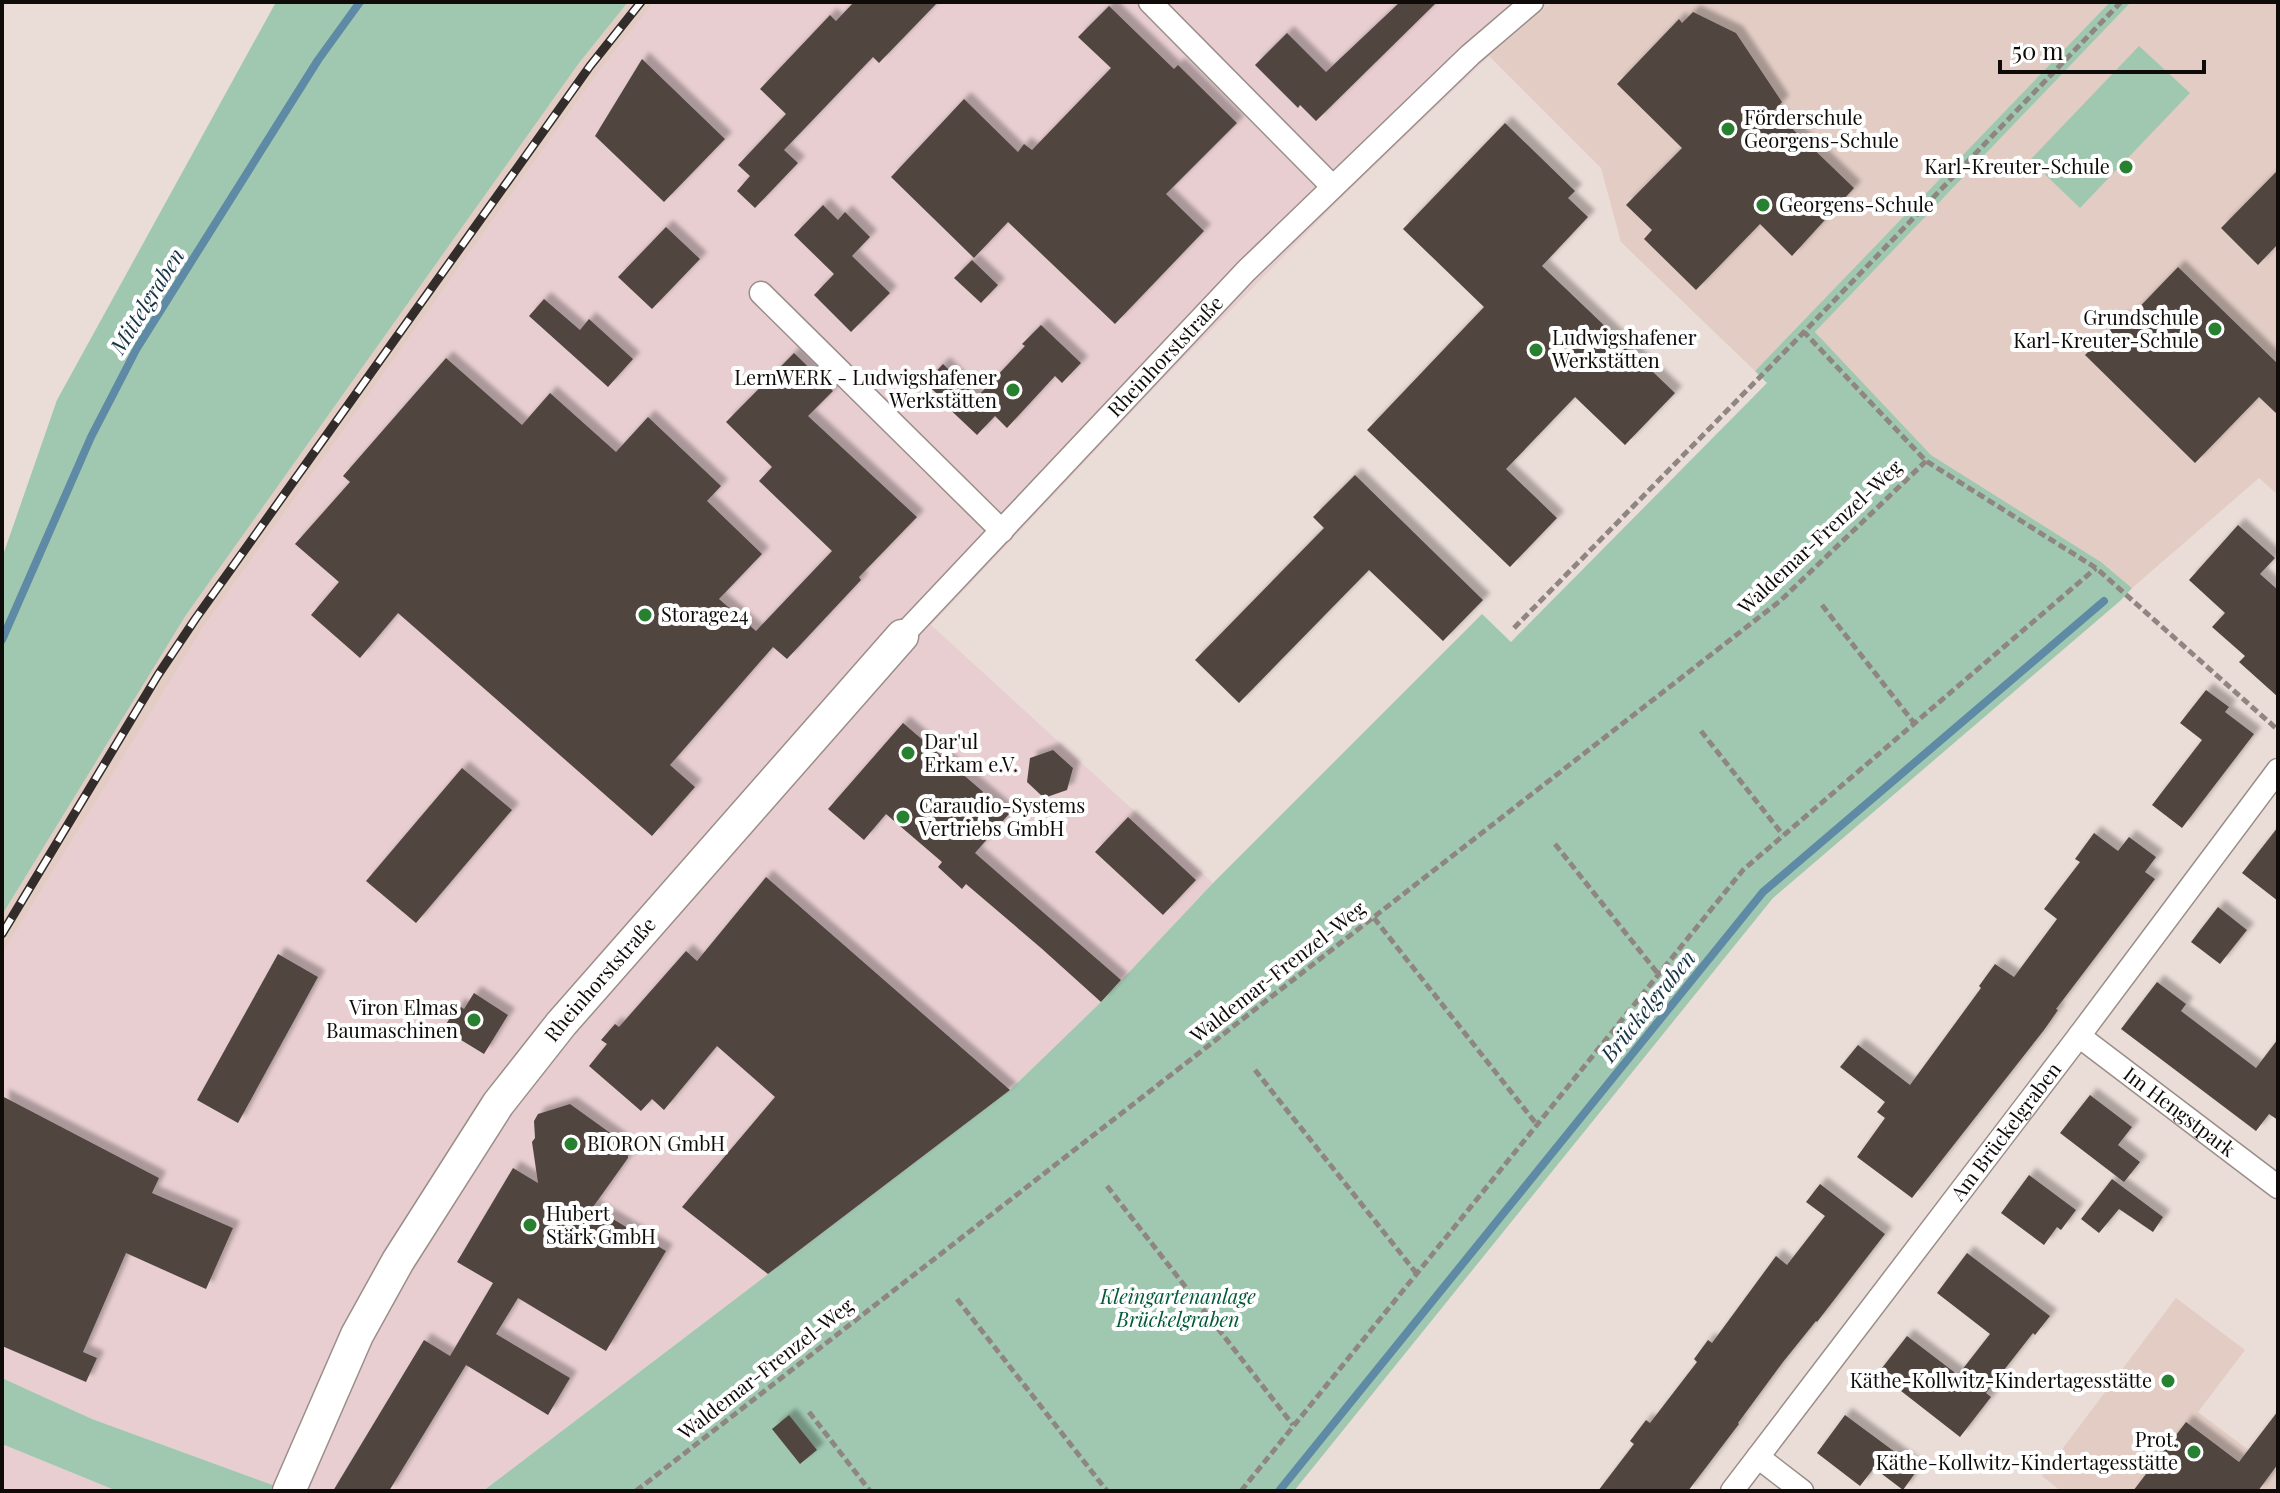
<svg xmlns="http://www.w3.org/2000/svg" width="2280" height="1493" viewBox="0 0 2280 1493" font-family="'Playfair Display',serif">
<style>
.commercial{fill:#e8ced1}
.built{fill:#e2ccc4}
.green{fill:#a0c8b1}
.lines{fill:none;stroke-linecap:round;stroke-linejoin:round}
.stream{stroke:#5e8aa6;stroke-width:8}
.building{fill:#514541;filter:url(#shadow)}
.street-casing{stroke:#9b8e89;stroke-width:25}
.secondary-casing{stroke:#9b8e89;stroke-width:35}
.path{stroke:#8f8581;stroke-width:5;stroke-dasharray:8 4;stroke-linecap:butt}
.street{stroke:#fff;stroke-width:22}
.secondary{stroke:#fff;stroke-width:32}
.rail-casing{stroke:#322d2a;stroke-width:9}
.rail{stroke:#fff;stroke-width:6;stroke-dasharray:18;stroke-linecap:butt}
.poi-dot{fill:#288130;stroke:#fff;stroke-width:3}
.labels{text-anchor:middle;stroke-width:8;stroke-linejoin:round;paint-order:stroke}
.poi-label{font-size:20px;fill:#0f0b09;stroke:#fff;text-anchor:start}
.street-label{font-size:20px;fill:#0f0b09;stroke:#fff}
.park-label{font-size:20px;font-style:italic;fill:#025a38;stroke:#fff}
.water-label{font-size:22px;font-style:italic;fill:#163445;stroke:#fff}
</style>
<defs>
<filter id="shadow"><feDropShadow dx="7" dy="-7" stdDeviation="2" flood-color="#0004"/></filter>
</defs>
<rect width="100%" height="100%" fill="#eadcd6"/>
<!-- commercial -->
<g class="commercial">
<polygon points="654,2 1552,2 1489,56 1342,197 1160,382 931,625 1213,883 1101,1002 1010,1090 483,1491 289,1491 92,1419 2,1378 2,954 204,626 596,75"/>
<polygon points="2,1444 117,1491 2,1491"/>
</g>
<!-- built -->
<g class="built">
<polygon points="628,2 654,2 596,75 204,626 2,954 2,915 186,615 579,63"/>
<polygon points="1552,2 2110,2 1755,371 1621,242 1601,168 1489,56"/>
<polygon points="2131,2 2278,2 2278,495 2259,478 2132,588 2101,562 1931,455 1815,332"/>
<polygon points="2176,1298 2245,1350 2198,1412 2278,1472 2278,1491 2061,1491 2042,1476"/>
</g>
<!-- green -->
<g class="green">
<polygon points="276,2 628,2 579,63 186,615 2,915 2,558 57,400"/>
<polygon points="2110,2 2131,2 1815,332 1931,455 2101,562 2132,588 2120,601 1773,898 1294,1491 483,1491 1010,1090 1101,1002 1213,883 1482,614 1511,642 1767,383 1755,371"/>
<polygon points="2139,46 2190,93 2080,208 2030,160"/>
<polygon points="2,1378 92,1419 289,1491 117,1491 2,1444"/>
</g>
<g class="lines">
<!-- stream -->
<g class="stream">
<polyline points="2,640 91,437 137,348 318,60 360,2"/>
<polyline points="1279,1491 1763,892 2104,601"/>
</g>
</g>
<!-- building -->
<g class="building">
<polygon points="854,2 938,2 879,63 873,57 784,150 798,163 755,208 737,191 750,176 738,165 786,114 760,89 830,15 836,21"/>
<polygon points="1400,2 1437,2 1316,121 1300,105 1298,108 1255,65 1287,33 1326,72"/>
<polygon points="1109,6 1174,69 1178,65 1237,123 1166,194 1204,231 1115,324 1008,222 974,258 891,177 964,99 1018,152 1024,144 1032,150 1111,68 1078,37"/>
<polygon points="1693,12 1736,33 1782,102 1774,111 1854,188 1792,256 1760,224 1696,290 1644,239 1652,230 1626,205 1682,148 1617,84 1679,19 1682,23"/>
<polygon points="642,59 725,139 664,202 595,136"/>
<polygon points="1505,123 1575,191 1568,198 1588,217 1542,266 1675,393 1625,445 1575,397 1506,469 1557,518 1510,567 1367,430 1484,307 1403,229"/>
<polygon points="2278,170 2278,244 2258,265 2221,228"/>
<polygon points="823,205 838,220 845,212 870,237 852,256 890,293 851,332 814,295 834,274 794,235"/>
<polygon points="666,227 700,259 652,309 618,277"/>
<polygon points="972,260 998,285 981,303 954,278"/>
<polygon points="2178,267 2278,364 2278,415 2259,397 2195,463 2085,355 2122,318 2125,322"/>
<polygon points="544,299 580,330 589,319 633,359 608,387 529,316"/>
<polygon points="1041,325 1081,363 1062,383 1055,376 1007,428 995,416 977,435 941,401 943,399 925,383 943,364 977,397 1025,346 1022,344"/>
<polygon points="794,353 833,391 808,416 917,517 859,577 861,580 787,659 773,647 670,765 695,787 652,836 398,613 360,658 311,615 339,582 295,544 350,482 343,476 446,358 522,425 550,393 616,452 648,417 721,486 707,501 762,554 719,599 756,631 832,551 759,481 772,467 726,422"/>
<polygon points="1355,475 1483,600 1443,641 1369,570 1239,703 1195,660 1324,528 1313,517"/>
<polygon points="2238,525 2275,558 2260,574 2278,590 2278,697 2239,662 2245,656 2212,627 2225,613 2189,580"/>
<polygon points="2206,690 2229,707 2225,712 2254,734 2182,828 2152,805 2202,740 2180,723"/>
<polygon points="903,723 1009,814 975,853 1121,980 1101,1002 1041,948 966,884 962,889 938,867 942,862 886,814 864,840 828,809"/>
<polygon points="1053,750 1073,768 1067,790 1044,798 1027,782 1030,758"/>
<polygon points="462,768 512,810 416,923 366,881"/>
<polygon points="1128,817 1196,880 1163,915 1095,852"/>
<polygon points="2278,827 2278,901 2242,873"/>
<polygon points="2094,833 2118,851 2129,837 2156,857 2145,872 2155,879 2056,1009 2058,1010 2044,1030 1912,1198 1857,1157 1885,1118 1877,1112 1885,1102 1840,1067 1858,1045 1910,1085 1981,988 1979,986 1995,964 2014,977 2057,919 2044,909 2080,862 2075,859"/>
<polygon points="766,877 1010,1090 768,1274 682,1207 775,1097 717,1046 664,1110 652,1099 641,1111 589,1066 607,1044 601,1040 615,1024 619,1027 686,951 697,961"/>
<polygon points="2218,907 2247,930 2220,964 2191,942"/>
<polygon points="278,954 318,977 238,1123 197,1100"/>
<polygon points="2157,982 2186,1004 2181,1011 2256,1068 2278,1039 2278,1120 2269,1114 2256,1131 2121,1029"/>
<polygon points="474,993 508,1015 484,1054 443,1029 458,1005 464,1009"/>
<polygon points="2090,1095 2132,1127 2118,1145 2140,1162 2124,1182 2060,1133"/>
<polygon points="2,1096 159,1178 152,1193 233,1228 206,1289 126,1253 83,1352 97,1358 86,1382 2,1346"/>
<polygon points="570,1104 627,1145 628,1158 593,1207 666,1251 606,1351 518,1298 496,1334 570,1378 548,1415 466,1365 389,1491 333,1491 424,1340 450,1356 493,1283 457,1262 513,1168 538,1183 532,1142 535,1138 534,1121 538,1114"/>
<polygon points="2029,1175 2076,1210 2061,1230 2057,1227 2044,1245 2001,1213"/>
<polygon points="2112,1179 2163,1217 2153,1232 2119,1209 2099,1233 2081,1219"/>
<polygon points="1820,1184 1885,1234 1817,1322 1816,1321 1783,1362 1738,1423 1739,1424 1688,1491 1598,1491 1634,1444 1630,1441 1646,1420 1650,1423 1697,1362 1694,1359 1708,1340 1712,1343 1776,1256 1787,1265 1825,1216 1806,1202"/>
<polygon points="1967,1253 2050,1316 2035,1335 2033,1333 1986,1393 1991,1397 1960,1437 1878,1373 1907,1336 1958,1375 1990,1334 1937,1293"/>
<polygon points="2278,1411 2278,1464 2258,1491 2133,1491 2186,1422 2239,1462"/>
<polygon points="789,1415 817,1450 800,1464 772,1429"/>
<polygon points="1845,1415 1918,1469 1903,1490 1874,1468 1860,1486 1817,1453"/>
</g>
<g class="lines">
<defs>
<g id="street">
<polyline points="1150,2 1333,187"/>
<polyline points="761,293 1002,531"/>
<path id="s1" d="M 902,636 L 1246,271 L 1470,55 L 1532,2"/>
<path id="s2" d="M 2079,1036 L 2278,1187"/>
<polyline points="1758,1457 1802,1491"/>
<path id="s3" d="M 1732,1491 L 2079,1036 L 2278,770"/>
</g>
<g id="secondary">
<path id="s4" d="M 289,1491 L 357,1335 L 398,1261 L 498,1104 L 561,1024 L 902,636"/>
</g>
</defs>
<!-- street casing -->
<use href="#street" class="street-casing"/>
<!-- secondary casing -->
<use href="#secondary" class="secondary-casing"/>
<!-- path -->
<g class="path">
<polyline points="2121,2 1804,332 1926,461 2096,568 2278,730"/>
<polyline points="1822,605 1914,723"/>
<polyline points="1514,628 1804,332"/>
<polyline points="1701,731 1783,835"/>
<polyline points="1555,844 1659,975"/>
<polyline points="1374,918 1538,1126"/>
<polyline points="1255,1070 1417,1274"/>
<polyline points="1107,1186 1293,1425"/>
<polyline points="957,1299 1107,1491"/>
<polyline points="809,1412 870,1491"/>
<polyline points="636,1491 1780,601 1926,461"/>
<polyline points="1241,1491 1743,870 2096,568"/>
</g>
<!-- street -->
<use href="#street" class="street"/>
<!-- secondary -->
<use href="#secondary" class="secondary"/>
<defs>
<polyline id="rail" points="2,934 158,675 196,618 590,66 641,2"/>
</defs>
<!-- rail casing -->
<use href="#rail" class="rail-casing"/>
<!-- rail -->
<use href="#rail" class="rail"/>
</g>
<!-- markers -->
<g class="poi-dot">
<circle cx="1728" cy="129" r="8"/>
<circle cx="2126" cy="167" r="8"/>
<circle cx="1763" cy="205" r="8"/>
<circle cx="2215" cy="329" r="8"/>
<circle cx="1536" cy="350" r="8"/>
<circle cx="1013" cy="390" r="8"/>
<circle cx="645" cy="615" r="8"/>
<circle cx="908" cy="753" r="8"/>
<circle cx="903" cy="817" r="8"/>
<circle cx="474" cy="1020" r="8"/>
<circle cx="571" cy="1144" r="8"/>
<circle cx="530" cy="1225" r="8"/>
<circle cx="2168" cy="1381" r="8"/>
<circle cx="2194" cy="1452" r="8"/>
</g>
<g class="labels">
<!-- poi labels -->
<g class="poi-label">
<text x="1744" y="125">Förderschule<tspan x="1744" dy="23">Georgens-Schule</tspan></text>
<text x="2110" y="174" text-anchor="end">Karl-Kreuter-Schule</text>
<text x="1779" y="212">Georgens-Schule</text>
<text x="2199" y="325" text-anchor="end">Grundschule<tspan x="2199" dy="23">Karl-Kreuter-Schule</tspan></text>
<text x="1552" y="345">Ludwigshafener<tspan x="1552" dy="23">Werkstätten</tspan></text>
<text x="997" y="385" text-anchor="end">LernWERK - Ludwigshafener<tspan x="997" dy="23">Werkstätten</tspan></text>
<text x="661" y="622">Storage24</text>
<text x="924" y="749">Dar'ul<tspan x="924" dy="23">Erkam e.V.</tspan></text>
<text x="919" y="813">Caraudio-Systems<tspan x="919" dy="23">Vertriebs GmbH</tspan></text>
<text x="458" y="1015" text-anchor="end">Viron Elmas<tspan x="458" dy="23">Baumaschinen</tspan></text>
<text x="587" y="1151">BIORON GmbH</text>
<text x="546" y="1221">Hubert<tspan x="546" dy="23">Stärk GmbH</tspan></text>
<text x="2152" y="1388" text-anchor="end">Käthe-Kollwitz-Kindertagesstätte</text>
<text x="2178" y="1447" text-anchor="end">Prot.<tspan x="2178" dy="23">Käthe-Kollwitz-Kindertagesstätte</tspan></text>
</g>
<!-- street labels -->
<g class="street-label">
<text dy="7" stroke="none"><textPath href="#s1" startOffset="384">Rheinhorststraße</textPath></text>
<text transform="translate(1820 537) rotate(-43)" y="7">Waldemar-Frenzel-Weg</text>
<text transform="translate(1278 972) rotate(-38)" y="7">Waldemar-Frenzel-Weg</text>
<text dy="7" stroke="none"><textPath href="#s4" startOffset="602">Rheinhorststraße</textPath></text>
<text dy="7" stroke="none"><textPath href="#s2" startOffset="126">Im Hengstpark</textPath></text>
<text dy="7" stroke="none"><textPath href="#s3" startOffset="452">Am Brückelgraben</textPath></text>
<text transform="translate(766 1369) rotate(-38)" y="7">Waldemar-Frenzel-Weg</text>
</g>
<!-- park labels -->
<g class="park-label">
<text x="1178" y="1304">Kleingartenanlage<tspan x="1178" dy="23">Brückelgraben</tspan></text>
</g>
<!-- water labels -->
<g class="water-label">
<text transform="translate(147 301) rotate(-58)" y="8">Mittelgraben</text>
<text transform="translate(1648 1006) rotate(-51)" y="8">Brückelgraben</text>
</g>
</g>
<!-- border -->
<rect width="2280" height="1493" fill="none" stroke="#0f0b09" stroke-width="8"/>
<!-- scale -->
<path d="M2000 60v12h204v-12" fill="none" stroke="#0f0b09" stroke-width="4"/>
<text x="2012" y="60" font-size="24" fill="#0f0b09" stroke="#ffffff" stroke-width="6" paint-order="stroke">50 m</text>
</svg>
